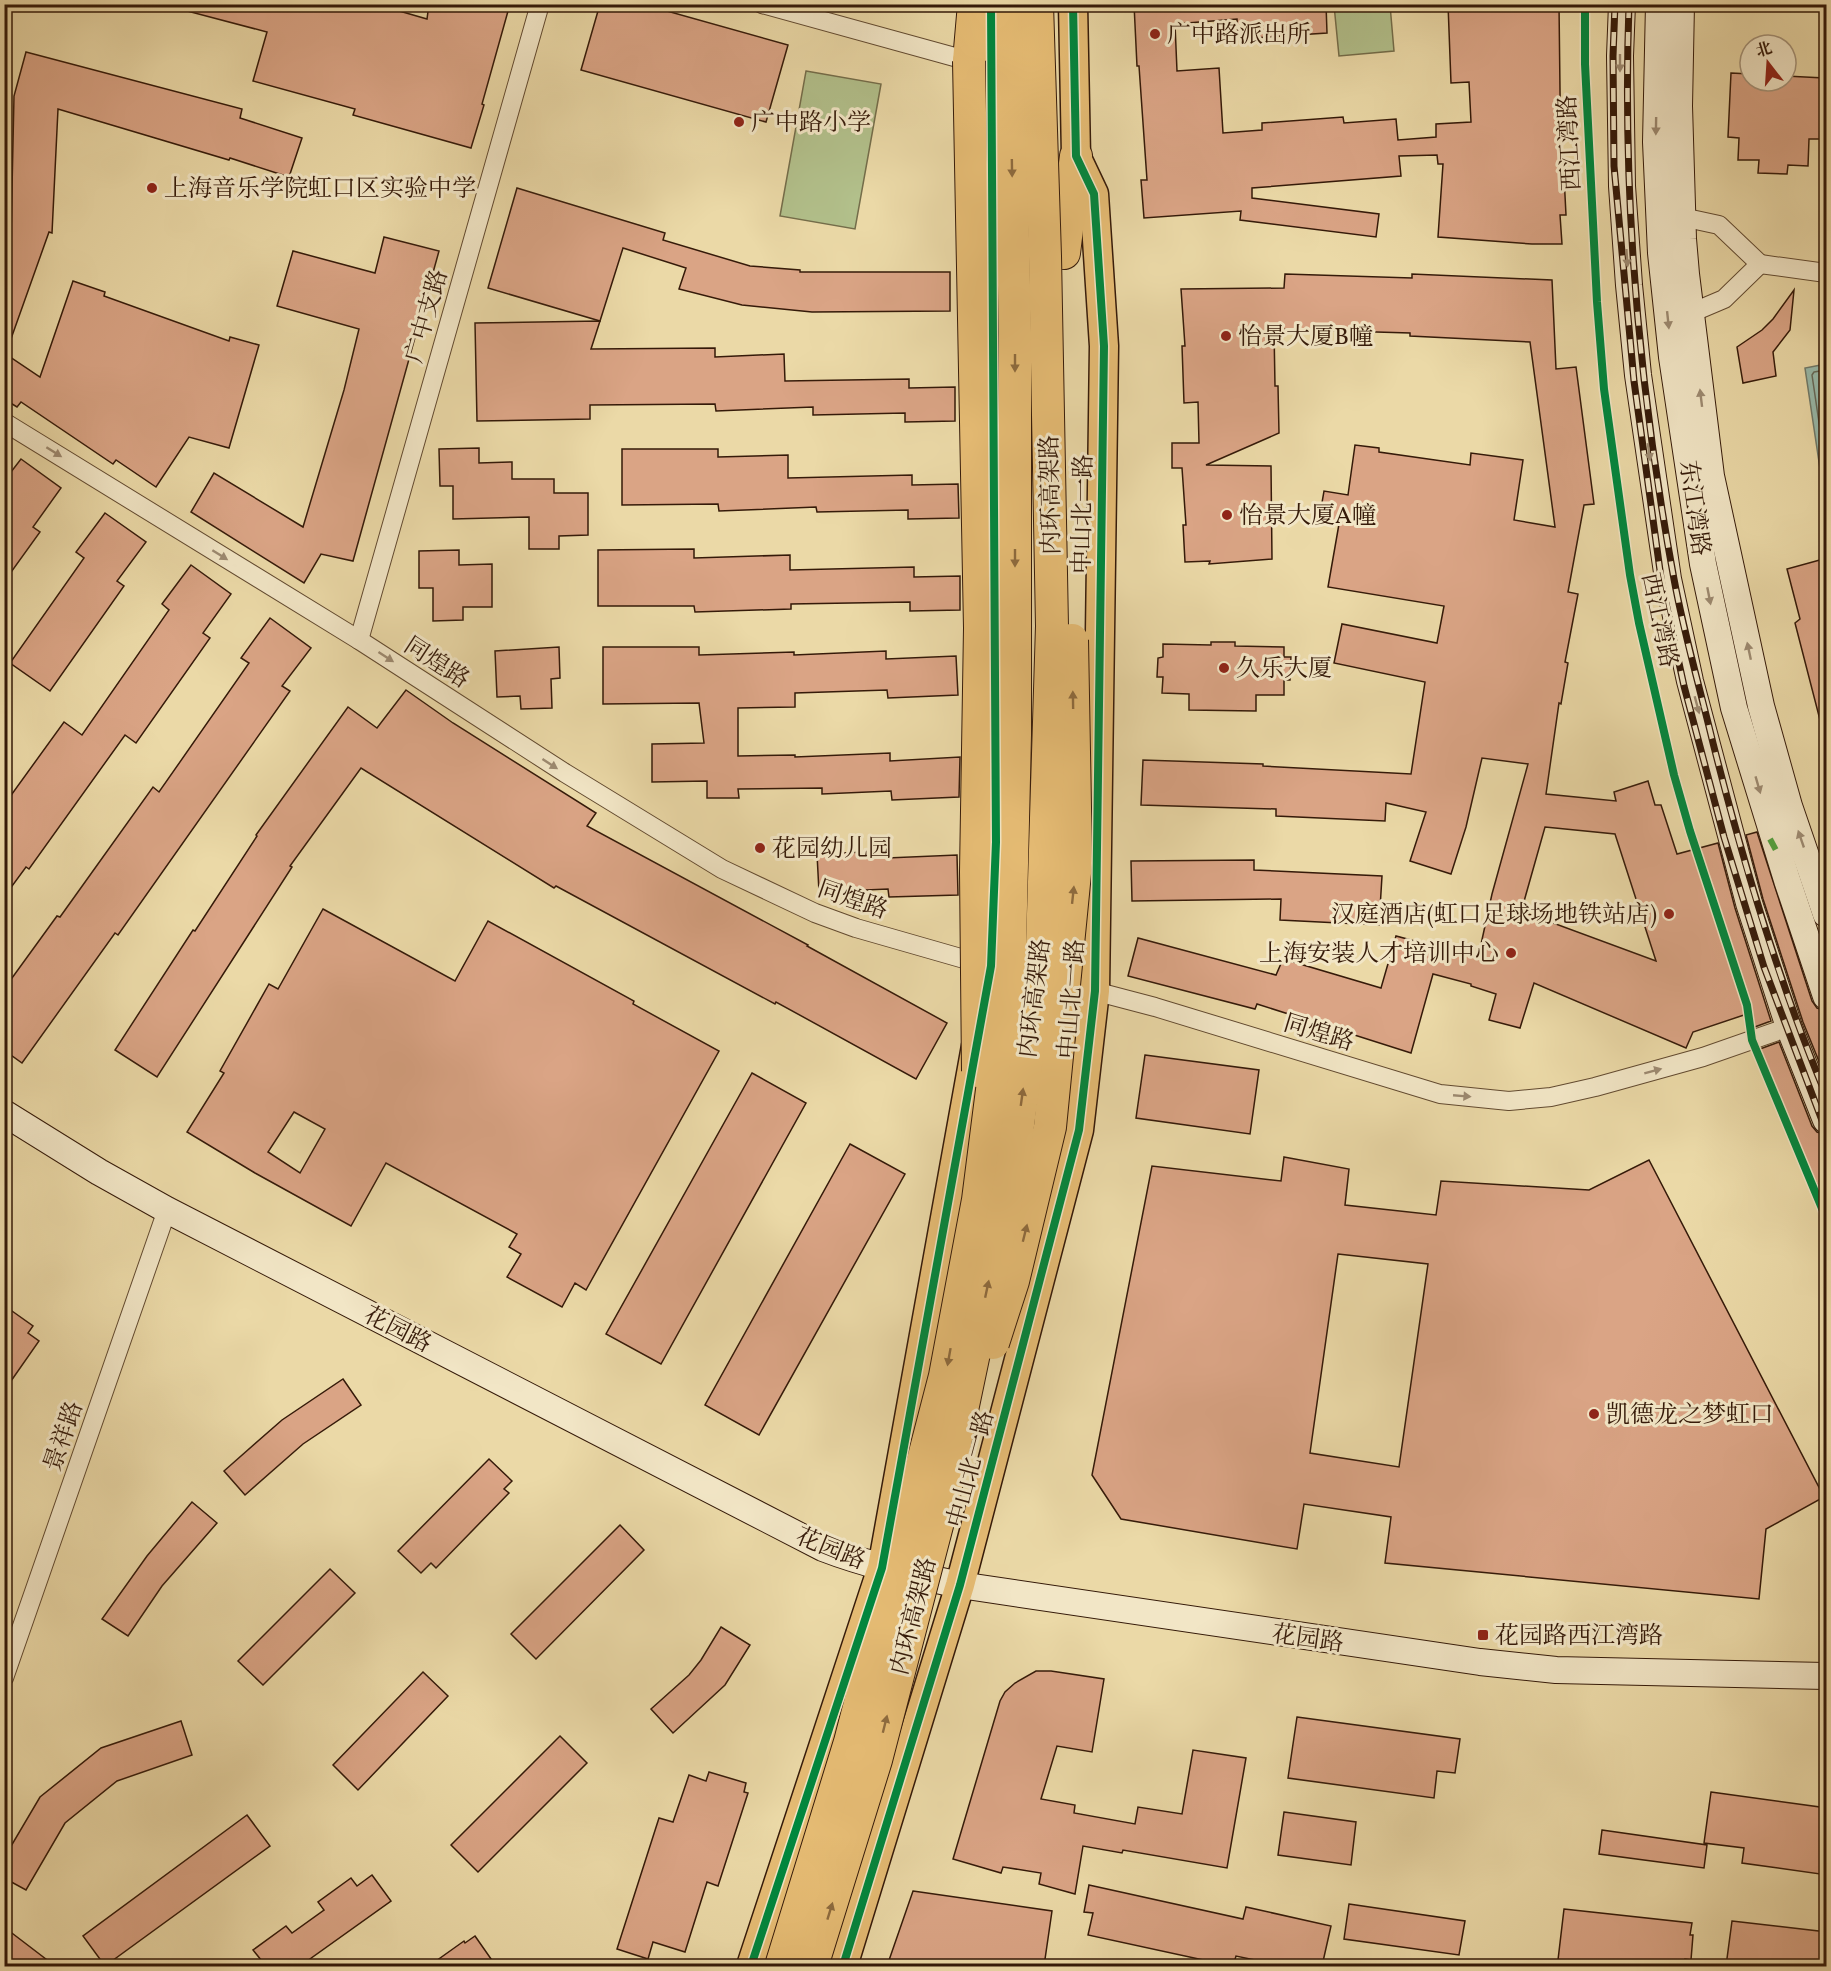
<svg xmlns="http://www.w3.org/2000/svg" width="1831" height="1971" viewBox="0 0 1831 1971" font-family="Vollkorn,'Noto Serif SC',serif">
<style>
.green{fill:#b2c08b;stroke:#746d4a;stroke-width:1.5}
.water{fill:#98baab;stroke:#707a6a;stroke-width:1.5}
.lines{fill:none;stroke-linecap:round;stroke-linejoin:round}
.shore{stroke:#666a5a;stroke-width:1.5}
.building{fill:#daa485;stroke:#351a09;stroke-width:1.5;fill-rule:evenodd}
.minor-casing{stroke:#624a30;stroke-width:20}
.secondary-casing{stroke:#351a09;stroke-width:28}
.primary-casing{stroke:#351a09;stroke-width:31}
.trunk-casing{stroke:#351a09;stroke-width:34}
.minor{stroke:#f2e6c6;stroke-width:18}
.secondary{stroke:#f2e6c6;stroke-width:26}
.primary{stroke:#e6bc74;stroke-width:28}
.trunk{stroke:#e6bc74;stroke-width:32}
.rail-casing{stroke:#351a09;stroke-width:7}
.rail{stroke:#f2e6c6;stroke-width:4.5;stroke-dasharray:14;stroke-linecap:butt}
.trunk-bridge-casing{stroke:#351a09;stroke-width:34;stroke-linecap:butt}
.trunk-bridge{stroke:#e6bc74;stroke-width:32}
.quiet{stroke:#53a13e;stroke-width:6;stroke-dasharray:12 6;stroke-linecap:butt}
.cycleway-casing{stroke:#f2e6c6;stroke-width:11}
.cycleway{stroke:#00873e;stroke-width:8}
.oneway{fill:#9d8a71}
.oneway2{fill:#8e6b3e}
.poi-dot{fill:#8f2418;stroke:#f2e6c6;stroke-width:2}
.labels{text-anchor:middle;stroke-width:6;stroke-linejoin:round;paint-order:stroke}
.poi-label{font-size:24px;fill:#351a09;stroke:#f2e6c6;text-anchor:start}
.street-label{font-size:24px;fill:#351a09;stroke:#f2e6c6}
</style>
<rect width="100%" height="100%" fill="#ebd9a7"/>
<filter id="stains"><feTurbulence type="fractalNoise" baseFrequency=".00333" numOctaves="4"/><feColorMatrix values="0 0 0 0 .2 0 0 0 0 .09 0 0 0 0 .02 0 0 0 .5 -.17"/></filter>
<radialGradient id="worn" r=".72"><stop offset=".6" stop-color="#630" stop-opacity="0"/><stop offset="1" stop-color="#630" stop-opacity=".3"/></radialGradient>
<!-- green -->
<g class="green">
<polygon points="1334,5 1390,5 1394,51 1339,56"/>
<polygon points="806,71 881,84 855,229 780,216"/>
</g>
<!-- water -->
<polygon class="water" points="1826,364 1826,509 1805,368"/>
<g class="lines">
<!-- shore -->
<polyline class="shore" points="1826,370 1814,372 1812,375 1826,470"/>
</g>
<!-- building -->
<g class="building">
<polygon points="188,4 375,4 427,19 429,4 510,4 482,104 484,105 471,148 353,115 355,109 253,81 267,32 187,11"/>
<polygon points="600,4 642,4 788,45 766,122 581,70"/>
<polygon points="1134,4 1326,4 1327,33 1238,39 1237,19 1175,24 1177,71 1219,68 1223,133 1262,130 1262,123 1343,117 1344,123 1396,119 1398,140 1436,137 1436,124 1471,122 1469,82 1451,83 1448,4 1559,4 1561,177 1564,176 1566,215 1560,215 1562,244 1532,244 1438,237 1443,164 1438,164 1437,155 1399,156 1401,176 1252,188 1252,198 1379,214 1376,237 1240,220 1241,211 1144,218 1141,180 1147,180 1139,66 1137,66"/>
<polygon points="26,52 242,109 240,118 302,138 289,177 230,158 229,160 58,109 52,233 49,232 7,350 4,350 4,253 11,235 14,96"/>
<polygon points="1731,73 1750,74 1750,81 1786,81 1786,76 1824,78 1821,139 1809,139 1808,166 1788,165 1787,174 1758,173 1759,160 1738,160 1739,138 1728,137"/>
<polygon points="517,188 665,233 663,240 750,266 800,270 800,272 950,272 950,311 812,312 742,305 679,289 686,268 623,248 600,321 488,288"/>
<polygon points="384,237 439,251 353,561 321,554 304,583 191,512 214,473 303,527 344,390 359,329 277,306 293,251 375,273"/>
<path d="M 1285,274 L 1412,278 L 1412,274 L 1552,280 L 1556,369 L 1576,367 L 1594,504 L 1584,505 L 1568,592 L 1578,594 L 1565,662 L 1568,663 L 1561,704 L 1559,703 L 1546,794 L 1616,801 L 1614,792 L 1648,781 L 1655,805 L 1661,805 L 1677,854 L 1718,843 L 1735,908 L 1771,1021 L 1752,1028 L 1747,1014 L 1693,1032 L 1686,1048 L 1534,983 L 1520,1028 L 1489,1020 L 1496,994 L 1471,986 L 1471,984 L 1433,974 L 1411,1053 L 1257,1004 L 1255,1009 L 1128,976 L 1138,938 L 1276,975 L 1283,959 L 1381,988 L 1396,936 L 1478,958 L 1492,894 L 1528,764 L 1482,758 L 1466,827 L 1451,874 L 1410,861 L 1426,812 L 1386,803 L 1385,821 L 1276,816 L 1276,809 L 1141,805 L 1143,760 L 1263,764 L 1263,766 L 1411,774 L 1425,682 L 1334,663 L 1342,624 L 1437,643 L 1444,606 L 1328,587 L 1339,524 L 1319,520 L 1324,491 L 1348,495 L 1355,445 L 1379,448 L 1379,452 L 1470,465 L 1471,453 L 1523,460 L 1514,520 L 1555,527 L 1530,342 L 1410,336 L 1410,333 L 1274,329 L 1275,386 L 1278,386 L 1279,433 L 1206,465 L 1271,466 L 1272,559 L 1209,564 L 1210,561 L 1185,562 L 1183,525 L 1186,525 L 1182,468 L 1172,468 L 1172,443 L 1199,443 L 1198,402 L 1184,403 L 1182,346 L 1185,346 L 1181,289 L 1284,288 ZM 1545,827 L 1615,834 L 1656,961 L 1553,923 L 1553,921 L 1521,912 Z"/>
<polygon points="73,281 105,292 104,296 229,341 230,337 259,345 229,448 189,437 156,487 116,460 113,464 21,402 17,407 4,399 4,353 40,377"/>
<polygon points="1794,290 1790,330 1773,352 1776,376 1743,383 1737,347 1762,330 1773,319"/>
<polygon points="600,321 591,349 715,348 715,357 784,354 785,381 909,379 909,388 955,387 955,421 905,422 905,413 813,415 813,407 716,411 715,404 590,405 590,419 477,421 475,323"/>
<polygon points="479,448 479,463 512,462 512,479 554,479 554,493 588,493 588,535 559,536 559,549 529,549 529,517 453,519 453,486 440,486 439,449"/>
<polygon points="622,449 718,449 718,457 788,455 788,478 912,475 912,485 958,484 959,518 908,519 908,510 817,512 816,507 719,511 718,504 622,505"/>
<polygon points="21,459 61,488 33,527 40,532 4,582 4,481"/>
<polygon points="105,513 146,542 117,581 124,586 50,691 10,663 84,558 76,552"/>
<polygon points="694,549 694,558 790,555 790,570 914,567 914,577 960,576 960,610 910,611 910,602 791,604 791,609 695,612 694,606 598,606 598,550"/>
<polygon points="459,550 459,565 492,564 492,607 463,607 463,620 433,621 433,588 419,588 419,551"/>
<polygon points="1827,558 1827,719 1820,720 1795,623 1800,619 1787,569"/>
<polygon points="191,565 231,594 203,633 210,638 136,743 125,735 29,869 26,867 4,897 4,805 64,722 82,735 169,610 162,604"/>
<polygon points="270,618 311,648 282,686 290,691 118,935 115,933 22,1063 4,1050 4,989 57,916 60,917 153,787 159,792 249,663 241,658"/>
<polygon points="1211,642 1235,642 1235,646 1284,647 1284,657 1291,657 1290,680 1284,680 1284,695 1256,695 1256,711 1189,710 1189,694 1162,693 1163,677 1157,677 1158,658 1163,657 1163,644 1211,645"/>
<polygon points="559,647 560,678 551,679 552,708 521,709 520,696 497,697 495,651"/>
<polygon points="603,647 699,647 699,655 794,652 794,655 886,651 886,659 956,656 958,695 888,698 887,690 795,693 795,707 738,708 738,756 795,755 795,757 890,753 890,761 960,757 959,797 892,800 891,791 822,794 822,788 738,789 739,798 707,798 707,781 652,782 652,744 704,743 699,703 603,704"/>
<polygon points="406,690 453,723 596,813 587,826 808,945 807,946 947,1023 916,1079 776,1002 775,1004 556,886 554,888 361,768 290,866 292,867 157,1077 115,1050 193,930 195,931 257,836 256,835 348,707 377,728"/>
<polygon points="1757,832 1812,1001 1817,1008 1827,1011 1827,1081 1803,1022 1763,899 1746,835"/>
<polygon points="887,851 887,858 957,855 958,895 889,897 888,889 819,892 817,854"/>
<polygon points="1254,860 1254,870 1382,876 1379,925 1280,920 1281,899 1132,901 1131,861"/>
<path d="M 323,909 L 455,981 L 488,921 L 634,1001 L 633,1004 L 719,1051 L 586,1290 L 575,1283 L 562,1307 L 507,1277 L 521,1254 L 509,1247 L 517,1234 L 386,1163 L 351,1226 L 255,1173 L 187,1132 L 224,1073 L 220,1071 L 269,984 L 278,989 ZM 294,1112 L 325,1129 L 300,1173 L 268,1152 Z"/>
<polygon points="1779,1042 1812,1126 1817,1132 1827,1135 1827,1207 1781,1104 1760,1049"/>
<polygon points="1145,1055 1259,1070 1250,1134 1136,1118"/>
<polygon points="752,1073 806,1103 661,1364 606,1334"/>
<polygon points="850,1144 905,1174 759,1435 705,1405"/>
<path d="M 1284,1157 L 1349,1169 L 1345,1205 L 1436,1215 L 1441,1181 L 1589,1190 L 1649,1160 L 1824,1497 L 1766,1529 L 1759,1599 L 1385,1563 L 1391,1517 L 1304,1504 L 1297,1549 L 1121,1519 L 1092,1475 L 1152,1166 L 1281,1181 ZM 1338,1254 L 1428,1264 L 1399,1467 L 1310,1453 Z"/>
<polygon points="12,1311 33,1326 28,1333 39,1341 4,1391 4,1322"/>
<polygon points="343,1379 361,1405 303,1444 245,1495 224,1471 282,1420"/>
<polygon points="489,1459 512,1481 504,1489 509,1493 436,1568 431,1563 421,1573 398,1551"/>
<polygon points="192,1502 217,1523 162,1586 128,1636 102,1619 147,1556"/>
<polygon points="620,1525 644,1550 536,1659 511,1634"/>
<polygon points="330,1569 355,1593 263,1685 238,1661"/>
<polygon points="721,1627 750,1645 725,1685 673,1733 651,1709 689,1675 701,1660"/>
<polygon points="1036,1671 1051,1671 1104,1679 1092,1752 1057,1746 1041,1799 1075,1805 1074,1813 1135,1824 1138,1807 1182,1814 1193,1750 1246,1758 1227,1868 1123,1850 1122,1853 1083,1846 1075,1894 1039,1884 1041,1873 1003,1867 1001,1873 953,1859 1000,1701 1005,1692 1015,1683"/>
<polygon points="423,1672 448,1696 358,1790 333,1765"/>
<polygon points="1297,1717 1460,1739 1455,1773 1437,1771 1434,1798 1288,1778"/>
<polygon points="181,1721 192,1755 117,1781 65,1823 26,1890 4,1878 4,1858 40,1797 101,1748"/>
<polygon points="560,1736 587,1763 478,1872 451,1845"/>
<polygon points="709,1772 746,1783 744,1792 748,1793 718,1886 707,1882 685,1952 653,1942 648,1959 617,1949 659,1818 673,1822 689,1775 706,1781"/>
<polygon points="1711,1792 1827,1808 1827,1875 1742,1863 1744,1848 1704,1843"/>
<polygon points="1284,1812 1356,1822 1351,1865 1278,1855"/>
<polygon points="247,1815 270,1846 105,1966 83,1936"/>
<polygon points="1602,1830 1707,1845 1704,1868 1599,1854"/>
<polygon points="372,1875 391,1901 300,1966 266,1966 253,1950 286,1926 292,1933 324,1910 318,1902 351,1878 357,1886"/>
<polygon points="1089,1885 1243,1919 1246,1907 1331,1926 1322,1966 1284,1966 1236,1956 1233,1966 1231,1966 1088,1935 1093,1913 1084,1912"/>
<polygon points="913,1891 1052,1911 1044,1966 887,1966"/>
<polygon points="1349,1904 1465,1921 1459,1955 1344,1939"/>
<polygon points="1564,1909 1692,1923 1690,1935 1693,1935 1691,1960 1685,1959 1684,1966 1569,1966 1570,1962 1558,1960"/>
<polygon points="1732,1921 1827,1932 1827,1966 1726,1966"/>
<polygon points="4,1927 55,1966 4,1966"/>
<polygon points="475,1936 496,1966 429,1966 464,1941 465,1943"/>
</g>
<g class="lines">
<defs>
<g id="minor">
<polyline points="762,4 969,61"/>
<polyline points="1682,217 1719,225 1760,264"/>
<polyline points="1760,264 1826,273"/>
<polyline points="1691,313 1724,299 1760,264"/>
<polyline points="4,422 359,640 565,773 722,869 815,913 856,928 985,965"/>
<polyline points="359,640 540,4"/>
<polyline points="1056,981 1155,1007 1440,1094 1509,1101 1551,1097 1595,1087 1703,1057 1789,1027"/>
<polyline points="4,1678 167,1210"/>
</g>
<g id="secondary">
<polyline points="1622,4 1620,56 1622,186 1629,285 1638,375 1668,579 1690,681 1749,903 1789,1027 1826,1120"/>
<polyline points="1659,4 1656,142 1661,253 1672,357 1703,564 1734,708 1787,880 1826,996"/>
<polyline points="1681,4 1679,106 1683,239 1686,274 1711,476 1761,706 1789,806 1826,914"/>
<path d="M 4,1113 L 99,1172 L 167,1210 L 823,1548 C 867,1565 913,1575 960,1585 L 1480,1662 L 1556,1670 L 1826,1676"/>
</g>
<g id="primary">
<polyline points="991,4 993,509"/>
<polyline points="991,962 996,842 994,667"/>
<polyline points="751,1966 882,1568 976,1046"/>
<polyline points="843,1966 960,1585 1079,1130 1095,991 1104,346 1094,194 1076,156 1073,4"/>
</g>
<g id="trunk">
<polyline points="969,61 974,4"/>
<polyline points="1064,253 1076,156"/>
</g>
</defs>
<!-- minor casing -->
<use href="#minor" class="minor-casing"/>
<!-- secondary casing -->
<use href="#secondary" class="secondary-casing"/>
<!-- primary casing -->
<use href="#primary" class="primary-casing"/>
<!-- trunk casing -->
<use href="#trunk" class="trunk-casing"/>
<!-- minor -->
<use href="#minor" class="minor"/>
<!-- secondary -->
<use href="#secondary" class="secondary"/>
<!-- primary -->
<use href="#primary" class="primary"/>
<!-- trunk -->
<use href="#trunk" class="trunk"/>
<defs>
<g id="rail">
<polyline points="1615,4 1613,56 1614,166 1634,381 1662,585 1684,686 1724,837 1764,967 1826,1131"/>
<path d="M 1629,4 C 1622,197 1639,390 1674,579 C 1684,634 1700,688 1713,743 C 1743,862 1778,981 1826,1095"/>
</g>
</defs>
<!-- rail casing -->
<use href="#rail" class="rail-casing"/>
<!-- rail -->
<use href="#rail" class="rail"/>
<defs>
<g id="trunk-bridge">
<polyline points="969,61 980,628 976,872 978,1071"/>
<polyline points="993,1343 1013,1281 1050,1127 1076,863 1072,640"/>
<polyline points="781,1966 850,1742 945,1376 978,1200 1010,949 1015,735 1015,332 1008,4"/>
<polyline points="812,1966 876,1760 941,1510 1011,1177 1042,946 1052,626 1045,256 1037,4"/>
</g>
</defs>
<!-- trunk-bridge casing -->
<use href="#trunk-bridge" class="trunk-bridge-casing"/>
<!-- trunk-bridge -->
<use href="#trunk-bridge" class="trunk-bridge"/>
<!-- quiet -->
<polyline class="quiet" points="1770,839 1777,852"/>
<defs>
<g id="cycleway">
<polyline points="1585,4 1585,64 1597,302 1604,389 1630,575 1639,623 1674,775 1690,831 1747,1005 1752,1040 1826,1218"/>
<polyline points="751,1966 882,1568 991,966 996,842 991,4"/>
<polyline points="843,1966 960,1585 1079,1130 1095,991 1104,346 1094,194 1076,156 1073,4"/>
</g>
</defs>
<!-- cycleway casing -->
<use href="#cycleway" class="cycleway-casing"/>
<!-- cycleway -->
<use href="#cycleway" class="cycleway"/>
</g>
<!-- one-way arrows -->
<defs><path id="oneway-solid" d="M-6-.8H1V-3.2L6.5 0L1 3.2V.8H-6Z" transform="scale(1.5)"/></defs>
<g class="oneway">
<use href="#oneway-solid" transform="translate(1620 63) rotate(90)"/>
<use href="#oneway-solid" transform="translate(1656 126) rotate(91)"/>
<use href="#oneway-solid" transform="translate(1627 258) rotate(86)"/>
<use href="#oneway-solid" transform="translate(1668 320) rotate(84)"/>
<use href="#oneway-solid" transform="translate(1701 398) rotate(-97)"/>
<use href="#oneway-solid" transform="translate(54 452) rotate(32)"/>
<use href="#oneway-solid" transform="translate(1649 452) rotate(82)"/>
<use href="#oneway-solid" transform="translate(220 555) rotate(32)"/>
<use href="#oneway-solid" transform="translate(1709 596) rotate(79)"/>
<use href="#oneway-solid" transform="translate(1749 651) rotate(-102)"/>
<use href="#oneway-solid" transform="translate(386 657) rotate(33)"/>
<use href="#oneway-solid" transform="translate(1697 705) rotate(75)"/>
<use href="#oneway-solid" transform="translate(550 764) rotate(33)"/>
<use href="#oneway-solid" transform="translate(1758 785) rotate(74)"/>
<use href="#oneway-solid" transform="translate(1801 839) rotate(-109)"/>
<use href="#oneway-solid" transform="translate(1653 1071) rotate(-15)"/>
<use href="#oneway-solid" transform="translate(1462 1096) rotate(5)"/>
</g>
<g class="oneway2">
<use href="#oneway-solid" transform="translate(1012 168) rotate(89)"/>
<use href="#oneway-solid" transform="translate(1015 363) rotate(90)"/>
<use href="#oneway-solid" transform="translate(1015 558) rotate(90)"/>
<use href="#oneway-solid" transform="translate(1073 700) rotate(-91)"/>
<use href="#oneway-solid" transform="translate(1073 895) rotate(-84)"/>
<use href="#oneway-solid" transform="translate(1022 1097) rotate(-82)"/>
<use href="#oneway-solid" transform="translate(1025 1233) rotate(-76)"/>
<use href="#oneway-solid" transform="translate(987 1289) rotate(-78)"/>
<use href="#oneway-solid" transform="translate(949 1357) rotate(100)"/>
<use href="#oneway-solid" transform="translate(885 1724) rotate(-76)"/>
<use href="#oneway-solid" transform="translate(830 1911) rotate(-73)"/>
</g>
<!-- markers -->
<g class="poi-dot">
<circle cx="1155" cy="34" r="6"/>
<circle cx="739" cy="122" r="6"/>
<circle cx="152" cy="188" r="6"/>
<circle cx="1226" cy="336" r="6"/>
<circle cx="1227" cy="515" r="6"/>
<circle cx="1224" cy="668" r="6"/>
<circle cx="760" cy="848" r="6"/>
<circle cx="1669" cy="914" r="6"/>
<circle cx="1511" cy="953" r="6"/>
<circle cx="1594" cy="1414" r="6"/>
<rect x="1477" y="1629" width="12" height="12" rx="3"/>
</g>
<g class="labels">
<!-- poi labels -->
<g class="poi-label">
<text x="1167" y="42">广中路派出所</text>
<text x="751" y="130">广中路小学</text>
<text x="164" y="196">上海音乐学院虹口区实验中学</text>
<text x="1238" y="344">怡景大厦B幢</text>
<text x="1239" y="523">怡景大厦A幢</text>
<text x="1236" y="676">久乐大厦</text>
<text x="772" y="856">花园幼儿园</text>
<text x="1657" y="922" text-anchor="end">汉庭酒店(虹口足球场地铁站店)</text>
<text x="1499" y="961" text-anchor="end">上海安装人才培训中心</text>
<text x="1606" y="1422">凯德龙之梦虹口</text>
<text x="1495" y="1643">花园路西江湾路</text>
</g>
<!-- street labels -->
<g class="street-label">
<text transform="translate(1569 143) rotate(-93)" y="8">西江湾路</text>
<text transform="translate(426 316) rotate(-74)" y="8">广中支路</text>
<text transform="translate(1050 495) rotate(-91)" y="8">内环高架路</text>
<text transform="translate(1695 508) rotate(82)" y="8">东江湾路</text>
<text transform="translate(1082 514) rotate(-89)" y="8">中山北一路</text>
<text transform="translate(1660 620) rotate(78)" y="8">西江湾路</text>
<text transform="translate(437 662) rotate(33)" y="8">同煌路</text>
<text transform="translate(853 899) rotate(19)" y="8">同煌路</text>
<text transform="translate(1034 998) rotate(-83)" y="8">内环高架路</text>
<text transform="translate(1071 999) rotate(-86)" y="8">中山北一路</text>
<text transform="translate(1319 1032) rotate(17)" y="8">同煌路</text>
<text transform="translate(398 1329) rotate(27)" y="8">花园路</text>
<text transform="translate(63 1436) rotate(-71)" y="8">景祥路</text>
<text transform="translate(970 1469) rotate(-75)" y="8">中山北一路</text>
<text transform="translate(831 1548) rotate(22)" y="8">花园路</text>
<text transform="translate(913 1616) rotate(-76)" y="8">内环高架路</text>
<text transform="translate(1308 1638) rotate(8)" y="8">花园路</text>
</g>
</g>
<!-- margin -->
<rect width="1831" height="1971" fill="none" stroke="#ebd9a7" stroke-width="24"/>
<rect x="6" y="6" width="1819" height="1959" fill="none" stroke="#351a09" stroke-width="3"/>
<rect x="12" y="12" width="1807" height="1947" fill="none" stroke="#351a09" stroke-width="1.5"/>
<!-- north arrow -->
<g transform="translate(1768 63) rotate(343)"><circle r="28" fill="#f2e6c6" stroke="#a6947a" stroke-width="1.5"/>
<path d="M0-4.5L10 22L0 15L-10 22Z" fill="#8f2418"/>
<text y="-9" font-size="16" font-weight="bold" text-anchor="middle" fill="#351a09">北</text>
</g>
<rect width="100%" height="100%" filter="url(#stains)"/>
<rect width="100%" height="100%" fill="url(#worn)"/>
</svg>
